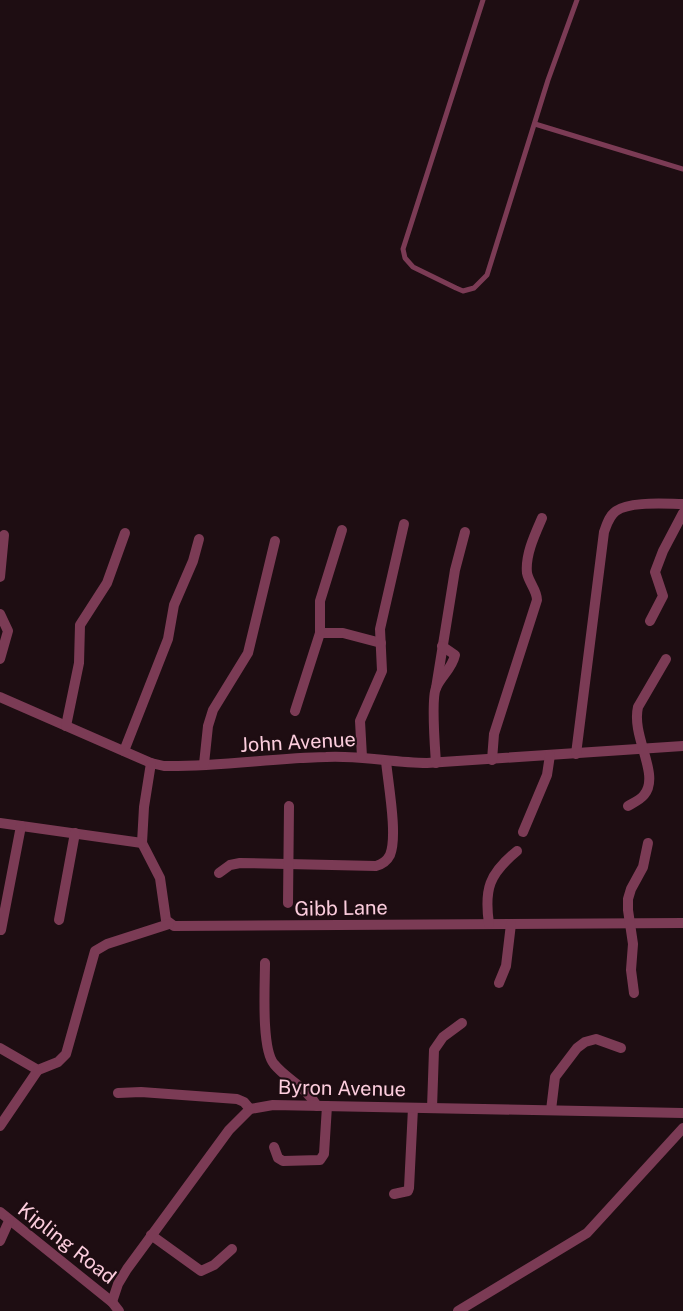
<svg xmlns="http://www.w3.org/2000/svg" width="683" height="1311" viewBox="0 0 683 1311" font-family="'Public Sans',sans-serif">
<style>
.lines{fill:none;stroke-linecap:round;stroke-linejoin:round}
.lane{stroke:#7b3b55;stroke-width:5}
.street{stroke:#7b3b55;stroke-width:10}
.labels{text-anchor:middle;stroke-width:4.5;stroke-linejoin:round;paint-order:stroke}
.street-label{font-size:20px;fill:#fccddd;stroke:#1e0d12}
</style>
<rect width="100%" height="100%" fill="#1e0d12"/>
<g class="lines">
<!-- lane -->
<g class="lane">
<polyline points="483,0 403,249 405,258 413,267 456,288 463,291 474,288 487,275 548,80 577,0"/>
<polyline points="535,124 683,169"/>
</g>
<!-- street -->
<g class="street">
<polyline points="0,577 4,535"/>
<polyline points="0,614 8,631 0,659"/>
<polyline points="650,621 663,596 655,572 663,551 683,513"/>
<polyline points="320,633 343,633 381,643"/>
<polyline points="436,688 455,570 465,532"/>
<path d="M 0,697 L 151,763 L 164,766 C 218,767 272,758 326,757 C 360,755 393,763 427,763 L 683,746"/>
<polyline points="295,711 320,633 320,601 342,530"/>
<polyline points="66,726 79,663 80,625 107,583 125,533"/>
<polyline points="124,751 168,639 174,605 193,561 199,539"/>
<path d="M 576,754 L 604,532 C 607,524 609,516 616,511 C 630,501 666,504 683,504"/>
<polyline points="362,757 360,721 382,671 380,629 404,524"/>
<path d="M 492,760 L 494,734 L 537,600 C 537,590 529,583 527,573 C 525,555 535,534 542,518"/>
<polyline points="151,763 144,807 142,843 160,878 166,920 174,926 683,923"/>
<path d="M 436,763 C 435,748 431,699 436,688 C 441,676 452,669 455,655 L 442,646"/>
<polyline points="204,764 208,726 213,710 248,653 275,541"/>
<path d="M 628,806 C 633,803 640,800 644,795 C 661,775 631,737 638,707 L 666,659"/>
<polyline points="0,823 142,843"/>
<polyline points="523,832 547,775 550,755"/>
<path d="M 219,873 L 230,865 L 240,863 L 376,866 C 383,864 387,861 390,855 C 398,836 388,783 386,761"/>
<polyline points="288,903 289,806"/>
<polyline points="59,920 75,833"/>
<path d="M 489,924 C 484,889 489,874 517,851"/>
<polyline points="1,930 21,826"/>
<path d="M 265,963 C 265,984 261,1049 274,1064 C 287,1080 306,1087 317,1106"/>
<polyline points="499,983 506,966 511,924"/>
<polyline points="634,993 631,970 633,944 628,910 628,899 631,889 643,867 648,843"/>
<polyline points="0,1048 38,1070 58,1062 66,1054 95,951 107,944 169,924"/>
<polyline points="118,1093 141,1092 237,1099 244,1102 250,1109"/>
<polyline points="432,1108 434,1050 443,1037 462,1023"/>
<polyline points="551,1110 555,1077 577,1048 585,1042 596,1039 621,1048"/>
<polyline points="0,1126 38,1070"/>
<polyline points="274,1147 278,1158 283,1161 320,1160 324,1154 327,1106"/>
<polyline points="394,1194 408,1191 409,1188 413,1108"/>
<polyline points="0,1212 112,1302 119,1311"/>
<polyline points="151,1235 201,1271 214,1265 232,1249"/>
<polyline points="0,1241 9,1221"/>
<polyline points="112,1302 118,1284 127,1269 229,1130 250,1109 273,1105 683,1113"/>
<polyline points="458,1311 587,1233 683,1128"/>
</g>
</g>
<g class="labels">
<!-- street labels -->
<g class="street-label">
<text transform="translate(298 742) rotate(-3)" y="7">John Avenue</text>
<text transform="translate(341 908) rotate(-1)" y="7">Gibb Lane</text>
<text transform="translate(342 1088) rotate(1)" y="7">Byron Avenue</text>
<text transform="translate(67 1243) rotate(38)" y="7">Kipling Road</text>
</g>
</g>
</svg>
